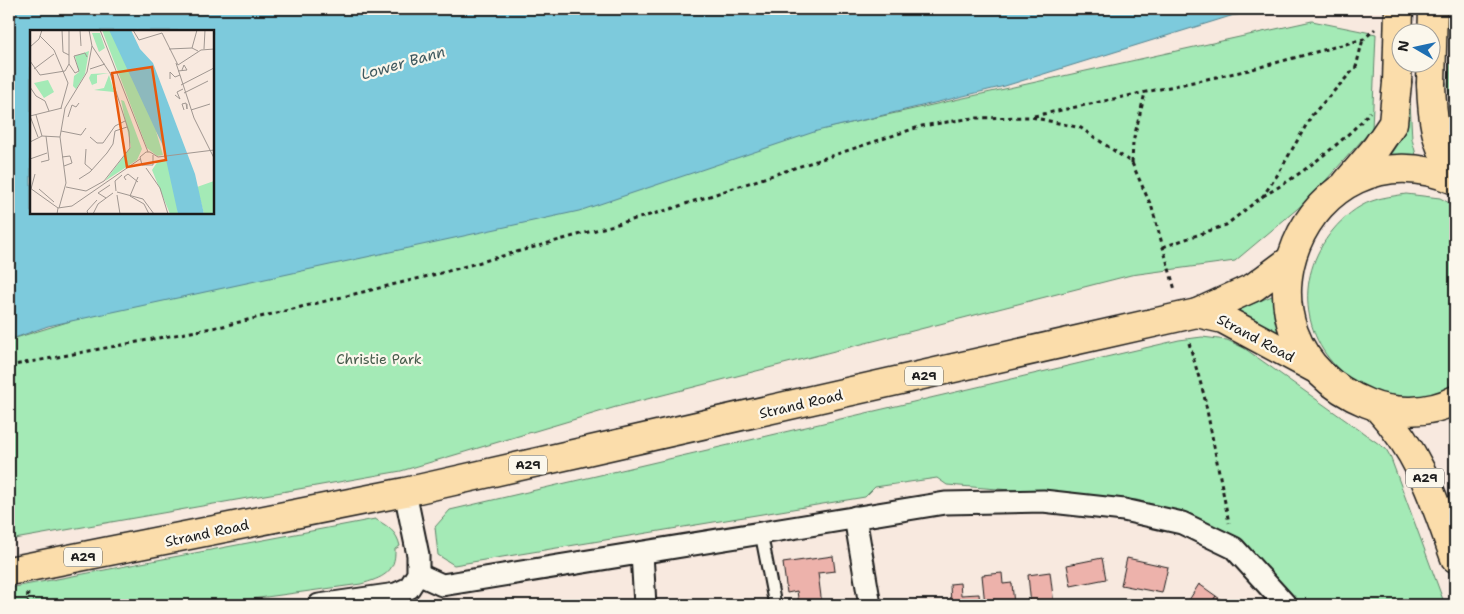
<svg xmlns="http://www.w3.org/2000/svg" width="1464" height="614" viewBox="0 0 1464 614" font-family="'Shantell Sans',sans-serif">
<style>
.green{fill:#a4eab6;stroke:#608369}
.water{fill:#7dcadc;stroke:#56848f;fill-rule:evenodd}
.building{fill:#edb2ab;stroke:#1c1c1c}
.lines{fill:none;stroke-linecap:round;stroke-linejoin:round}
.lane-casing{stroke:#1c1c1c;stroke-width:15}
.street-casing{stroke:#1c1c1c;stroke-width:25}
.primary-casing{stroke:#1c1c1c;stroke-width:31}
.highway-casing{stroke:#1c1c1c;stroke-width:31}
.path{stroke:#1c1c1c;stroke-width:3;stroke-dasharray:4 4;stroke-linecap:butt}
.lane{stroke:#fbf7ec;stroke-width:11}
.street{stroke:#fbf7ec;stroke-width:21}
.primary{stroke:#fbddab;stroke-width:28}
.highway{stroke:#fbddab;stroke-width:28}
.highway-bridge-casing{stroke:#1c1c1c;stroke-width:31;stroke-linecap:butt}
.highway-bridge{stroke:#fbddab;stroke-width:28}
.labels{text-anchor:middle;stroke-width:4.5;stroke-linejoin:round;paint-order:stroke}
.shield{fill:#fbf7ec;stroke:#5f5e5a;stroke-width:1}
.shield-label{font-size:12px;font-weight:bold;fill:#1c1c1c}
.street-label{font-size:14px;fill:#1c1c1c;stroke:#fbf7ec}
.park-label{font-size:14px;fill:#455a4a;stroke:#fbf7ec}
.water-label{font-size:15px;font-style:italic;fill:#3e595f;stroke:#fbf7ec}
.inset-road{fill:none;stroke:#a09791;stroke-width:1}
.view{fill:#e8590c;fill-opacity:0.15;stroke:#e8590c;stroke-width:2.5}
.inset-edge{fill:none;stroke:#1c1c1c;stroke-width:2.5}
</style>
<rect width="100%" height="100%" fill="#f8e9df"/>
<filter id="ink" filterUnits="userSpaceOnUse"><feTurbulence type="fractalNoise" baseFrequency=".02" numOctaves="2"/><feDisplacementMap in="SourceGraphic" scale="10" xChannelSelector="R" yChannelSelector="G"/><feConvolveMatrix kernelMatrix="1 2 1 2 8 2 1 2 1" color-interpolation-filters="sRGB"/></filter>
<g filter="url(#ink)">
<!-- green -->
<g class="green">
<polygon points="1081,9 1289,9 1208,18 828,128 1312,21 1376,34 1372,129 1309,199 1235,261 1131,275 616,407 401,471 9,540 9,340"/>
<polygon points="1455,9 1455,138 1448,85"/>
<polygon points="1408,63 1412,139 1418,163 1384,164 1398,143 1405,125"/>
<path d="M 1406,194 L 1440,198 L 1455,206 L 1455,388 C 1437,395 1420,400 1400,399 C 1384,399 1367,391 1354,382 C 1302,346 1292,279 1333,230 C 1343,218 1357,206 1372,201 C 1382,197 1395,196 1406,194 Z"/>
<polygon points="1277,294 1285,334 1280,339 1232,312"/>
<polygon points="1202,337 1227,340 1244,348 1386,449 1390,456 1445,605 1297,605 1237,540 1217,528 1177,511 1137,500 947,485 937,478 875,487 865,497 454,565 438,555 435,527 450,510 1179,340"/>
<path d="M 375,519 C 388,526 397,532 400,546 L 395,549 C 396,573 382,578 361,584 L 208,605 L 9,605 L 9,588 Z"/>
</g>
<!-- water -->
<path class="water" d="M 9,9 L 1289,9 L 1234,15 L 1005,86 L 817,131 L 579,211 L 48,326 L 9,340 ZM 31,31 L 212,31 L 212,212 L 31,212 Z"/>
<!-- building -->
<g class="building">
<polygon points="833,556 835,571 818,573 822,605 799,605 797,591 787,593 783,563"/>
<polygon points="1102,558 1106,579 1071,586 1067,565"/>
<polygon points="1127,558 1168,567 1162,593 1121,585"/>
<polygon points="1050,572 1054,605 1031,605 1028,575"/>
<polygon points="1002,573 1003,584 1012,583 1014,605 985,605 982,575"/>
<polygon points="960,583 961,595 979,594 980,605 951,605 950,584"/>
<polygon points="1199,584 1216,596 1210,605 1186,605"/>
<polygon points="1216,596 1228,605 1210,605"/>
<polygon points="745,601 746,605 714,605"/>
</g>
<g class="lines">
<defs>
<polyline id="lane" points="761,533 775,605"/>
<g id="street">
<polyline points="855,517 870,605"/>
<polyline points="642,553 645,605"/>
<polyline points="418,574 442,585 945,503 1043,501 1124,510 1182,523 1234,548 1286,605"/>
<polyline points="319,605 396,594 409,588 418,574 418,555 405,492"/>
</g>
<g id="primary">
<polyline points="1197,313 1223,319 1314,368"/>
<polyline points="9,571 405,492 1197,313 1254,287 1289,261"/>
</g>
<g id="highway">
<path d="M 1431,84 C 1432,114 1435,149 1455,171"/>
<path d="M 1455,180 C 1306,117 1211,339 1367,403 C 1393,414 1430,414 1455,400"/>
<polyline points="1347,182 1376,148 1393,123 1397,83"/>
<path d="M 1378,408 C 1421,455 1434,500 1455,558"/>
</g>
</defs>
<!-- lane casing -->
<use href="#lane" class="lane-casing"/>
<!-- street casing -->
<use href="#street" class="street-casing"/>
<!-- primary casing -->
<use href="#primary" class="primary-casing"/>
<!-- highway casing -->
<use href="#highway" class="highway-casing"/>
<!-- path -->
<g class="path">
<polyline points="1034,116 1249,70 1364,39 1375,29"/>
<polyline points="1132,163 1133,142 1145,93"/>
<path d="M 1263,196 C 1297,178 1345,141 1370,112"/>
<polyline points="1163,247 1226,225 1263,196 1278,174 1312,115 1356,67 1363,39"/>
<polyline points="1189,343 1204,395 1229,523"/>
<polyline points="9,366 223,326 441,273 664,211 922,126 973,118 1031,117 1081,128 1132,163 1152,208 1175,290"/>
<polyline points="27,605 28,591"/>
</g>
<!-- lane -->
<use href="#lane" class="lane"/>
<!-- street -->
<use href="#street" class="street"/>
<!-- primary -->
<use href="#primary" class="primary"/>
<!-- highway -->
<use href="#highway" class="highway"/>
<defs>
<g id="highway-bridge">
<polyline points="1397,83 1399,9"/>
<polyline points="1431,84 1433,9"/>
</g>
</defs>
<!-- highway-bridge casing -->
<use href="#highway-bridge" class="highway-bridge-casing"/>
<!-- highway-bridge -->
<use href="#highway-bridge" class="highway-bridge"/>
</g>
</g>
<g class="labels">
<!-- shield labels -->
<g class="shield">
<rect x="905" y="366.5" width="38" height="19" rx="4"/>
<rect x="509" y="455.5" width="38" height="19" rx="4"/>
<rect x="1406" y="468.5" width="38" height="19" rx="4"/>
<rect x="64" y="547.5" width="38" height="19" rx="4"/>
</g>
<g class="shield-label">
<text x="924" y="380">A29</text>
<text x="528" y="469">A29</text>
<text x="1425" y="482">A29</text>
<text x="83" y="561">A29</text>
</g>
<!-- street labels -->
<g class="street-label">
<text transform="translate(1256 338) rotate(28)" y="5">Strand Road</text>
<text transform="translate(801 404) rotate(-13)" y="5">Strand Road</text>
<text transform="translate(207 533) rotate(-12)" y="5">Strand Road</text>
</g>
<!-- park labels -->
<g class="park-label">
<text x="379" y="364">Christie Park</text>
</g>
<!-- water labels -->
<g class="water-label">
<text transform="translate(403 63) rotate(-16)" y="5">Lower Bann</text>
</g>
</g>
<!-- overview -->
<g transform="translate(30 30)">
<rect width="184" height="184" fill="#f8e9df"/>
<path d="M 72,0 L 81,0 L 133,114 L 126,101 L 133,125 L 127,126 L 117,118 ZM 62,3 L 70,3 L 75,18 L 69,22 ZM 59,21 L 55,44 L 46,59 L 43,56 L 44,46 L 49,42 L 45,26 ZM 79,43 L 67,45 L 67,53 L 62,55 L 64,60 L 74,58 L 79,45 L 84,62 L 64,60 L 59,48 L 61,44 ZM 18,50 L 24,62 L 14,68 L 4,53 ZM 91,70 L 94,71 L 112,119 L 107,130 L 75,151 L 101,117 ZM 138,129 L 146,159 L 148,184 L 140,184 L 122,140 L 128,131 ZM 184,151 L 184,184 L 174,184 L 167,157 Z" fill="#a4eab6"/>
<path d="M 79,0 L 101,0 L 110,19 L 123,33 L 165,144 L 174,184 L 148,184 L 133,116 Z" fill="#7dcadc"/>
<path class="inset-road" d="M 32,0 L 33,22 L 39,25M 50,0 L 51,16M 70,0 L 118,122M 103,0 L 109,10 L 132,3 L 148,35 L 171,20 L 184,19M 10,6 L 24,20 L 38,53 L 31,78M 0,17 L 9,9 L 12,0M 162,18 L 167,0M 139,19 L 162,18 L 168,21M 174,19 L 175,0M 0,31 L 10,45 L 35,41 L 39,34 L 39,0M 146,33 L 164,88 L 184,128M 39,34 L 45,43 L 49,41 L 44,26 L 55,23 L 57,27M 4,39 L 24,24M 60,39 L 75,34M 148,41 L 157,40 L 154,35 L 152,40M 140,49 L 140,42 L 145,47 L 150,45M 151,55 L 184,38M 0,57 L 6,66 L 15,71 L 19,81M 154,63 L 178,51M 145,65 L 150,69 L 147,62 L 153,59M 154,80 L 152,74 L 156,73 L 157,79 L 157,74M 161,80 L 180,74M 6,85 L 12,106M 0,86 L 32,78M 0,86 L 8,107M 38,87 L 42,75 L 46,77 L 49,73M 31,101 L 51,105 L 56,98M 60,107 L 67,113 L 73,113 L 85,96 L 95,91M 0,112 L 12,106 L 30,107M 56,119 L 55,134 L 62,140M 123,125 L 123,135 L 112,135 L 110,127 L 116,122 L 120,122 L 128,127 L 184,120M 32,127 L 40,126 L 42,133 L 34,136M 0,129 L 17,123M 11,132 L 19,130 L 16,106M 116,138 L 130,158 L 138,184M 108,147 L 100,166 L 114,174 L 119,184M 49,149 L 60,142 L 77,123 L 83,114 L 85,101 L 97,97M 96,150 L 94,147 L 98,144 L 108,152M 36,157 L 56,161 L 74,151 L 100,118 L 99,102 L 80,43 L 62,16M 0,158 L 28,178M 1,159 L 5,144M 9,159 L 24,172M 86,161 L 85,151 L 92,145M 87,162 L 113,169 L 124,184M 87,165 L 90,184M 76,168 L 68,163 L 80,155M 29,178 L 36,153 L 30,107 L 35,78 L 57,42 L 62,16 L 59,0M 27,184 L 28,178 L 42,176 L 110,129M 58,184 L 57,181 L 67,170M 63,184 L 68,174 L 83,163"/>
<path class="view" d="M 122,37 L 136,130 L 97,137 L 82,43 Z"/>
<rect width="184" height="184" class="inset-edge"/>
</g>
<!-- margin -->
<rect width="1464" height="614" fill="none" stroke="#fbf7ec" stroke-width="30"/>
<rect x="15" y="15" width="1434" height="584" fill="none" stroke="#1c1c1c" stroke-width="2" filter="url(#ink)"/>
<!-- north arrow -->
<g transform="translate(1416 48) rotate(279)"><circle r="24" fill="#fbf7ec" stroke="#a29f99"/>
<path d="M0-4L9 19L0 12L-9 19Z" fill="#1f6fb2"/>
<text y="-8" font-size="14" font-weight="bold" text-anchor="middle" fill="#1c1c1c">N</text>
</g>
</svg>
